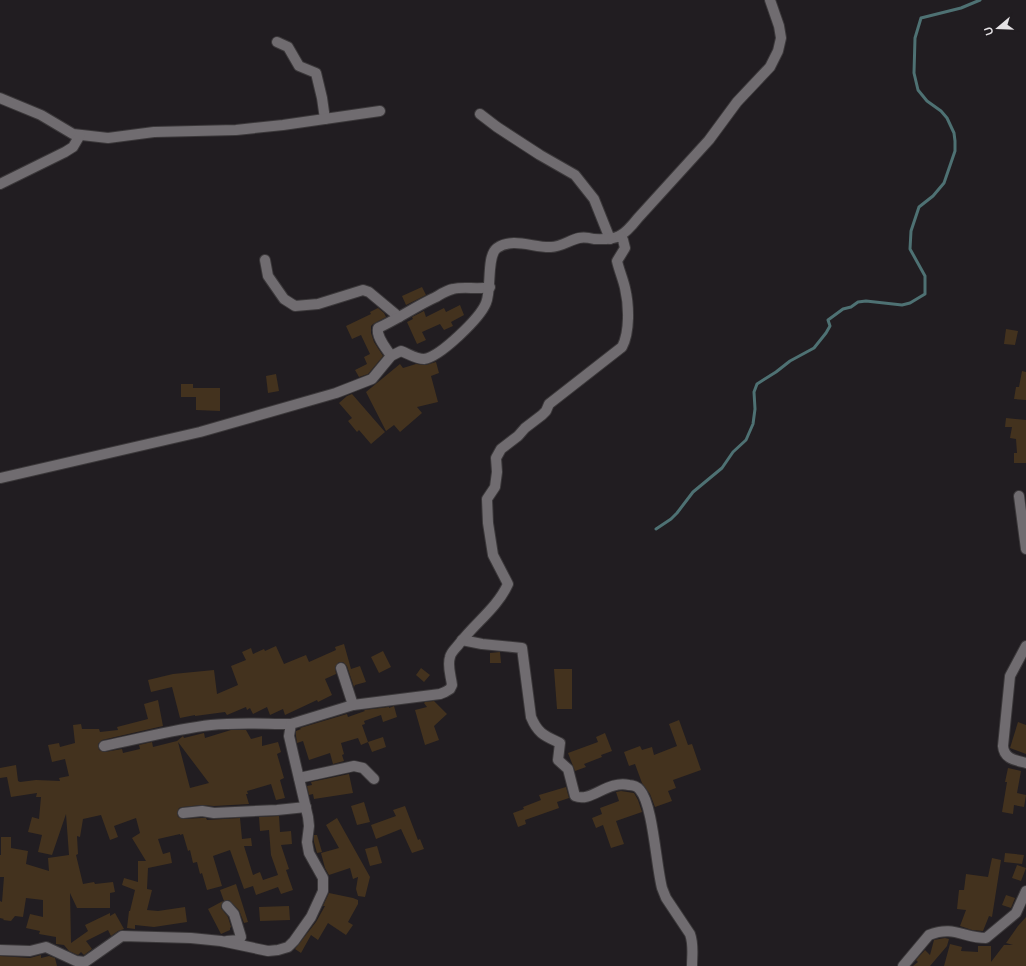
<svg xmlns="http://www.w3.org/2000/svg" width="1026" height="966" viewBox="0 0 1026 966" font-family="Raleway,sans-serif">
<style>
.lines{fill:none;stroke-linecap:round;stroke-linejoin:round}
.stream{stroke:#4e7173;stroke-width:3}
.building{fill:#43321e;fill-rule:evenodd}
.minor-casing{stroke:#3b383a;stroke-width:12}
.minor{stroke:#706c70;stroke-width:10}
</style>
<rect width="100%" height="100%" fill="#211d21"/>
<g class="lines">
<!-- stream -->
<polyline class="stream" points="656,529 671,519 677,513 693,492 722,468 733,452 746,440 753,424 755,409 754,392 757,384 776,372 790,361 814,348 826,333 830,326 828,320 843,309 851,307 858,302 866,301 902,305 910,303 925,294 925,276 910,249 911,231 919,207 933,196 944,183 955,151 955,141 954,133 947,118 941,111 927,101 918,90 914,73 915,38 921,18 961,8 980,0"/>
</g>
<!-- building -->
<g class="building">
<polygon points="422,287 426,295 406,305 402,296"/>
<polygon points="460,305 464,315 451,322 453,326 444,330 440,324 422,332 426,340 417,344 407,322 413,319 412,317 424,311 426,317 444,308 446,312"/>
<polygon points="378,308 384,313 386,317 373,324 371,326 371,333 374,342 383,356 368,374 359,377 355,370 367,364 364,357 370,354 361,335 352,339 346,326 371,314 370,312"/>
<polygon points="1006,329 1018,331 1015,345 1004,344"/>
<polygon points="436,362 439,373 431,376 438,402 417,407 422,413 400,432 394,425 386,431 366,392 400,364 403,368 416,364 426,365"/>
<polygon points="1022,371 1026,372 1026,400 1014,399 1016,387 1019,387"/>
<polygon points="276,374 279,391 268,393 266,376"/>
<polygon points="181,384 193,384 193,388 220,388 220,411 196,410 196,397 181,397"/>
<polygon points="352,394 385,432 371,444 359,430 357,432 348,421 352,418 339,403 347,396"/>
<polygon points="1006,418 1026,420 1026,463 1014,463 1014,453 1017,453 1016,439 1010,438 1012,427 1005,427"/>
<polygon points="344,644 351,669 360,666 366,682 355,685 354,687 347,666 343,662 339,662 335,667 336,674 325,679 332,695 318,702 317,700 285,715 283,709 270,715 267,707 253,714 250,708 247,710 246,707 227,715 225,712 195,716 195,715 180,718 172,687 151,692 148,680 173,674 214,670 217,694 238,685 231,666 246,660 242,652 251,648 253,654 264,649 265,651 276,646 284,664 306,655 309,662 336,650 335,647"/>
<polygon points="383,651 391,667 379,673 371,657"/>
<polygon points="500,652 501,663 490,663 490,653"/>
<polygon points="421,668 430,675 424,682 416,675"/>
<polygon points="554,669 572,669 572,709 557,709"/>
<path d="M 158,700 L 163,726 L 102,740 L 98,744 L 99,750 L 105,752 L 122,749 L 123,753 L 140,749 L 139,745 L 152,742 L 153,747 L 177,741 L 183,736 L 184,738 L 204,733 L 205,738 L 231,730 L 246,730 L 251,739 L 262,736 L 262,746 L 278,742 L 281,752 L 277,754 L 284,778 L 280,780 L 285,798 L 276,800 L 271,784 L 247,791 L 248,794 L 246,794 L 249,804 L 214,806 L 202,805 L 182,807 L 179,808 L 177,813 L 178,817 L 183,819 L 202,818 L 206,818 L 207,820 L 240,818 L 242,839 L 251,838 L 252,846 L 244,846 L 253,875 L 260,872 L 263,880 L 278,875 L 271,855 L 269,830 L 260,831 L 259,817 L 279,816 L 280,832 L 291,831 L 292,844 L 281,845 L 289,869 L 286,870 L 293,890 L 281,894 L 278,887 L 256,895 L 253,886 L 244,889 L 230,850 L 213,856 L 222,886 L 207,890 L 202,873 L 200,874 L 197,862 L 193,863 L 190,850 L 188,851 L 183,834 L 180,835 L 180,834 L 158,839 L 163,854 L 170,852 L 172,863 L 148,868 L 147,889 L 152,890 L 147,910 L 158,911 L 185,907 L 187,922 L 154,927 L 135,925 L 135,929 L 127,928 L 129,911 L 130,911 L 135,890 L 122,885 L 124,878 L 138,882 L 138,861 L 146,861 L 132,838 L 140,833 L 136,818 L 114,826 L 118,837 L 110,840 L 101,815 L 83,819 L 80,837 L 77,836 L 78,854 L 76,855 L 83,884 L 94,882 L 95,884 L 113,882 L 115,892 L 110,893 L 110,908 L 77,908 L 70,893 L 71,943 L 88,931 L 85,925 L 110,913 L 110,916 L 115,913 L 124,929 L 118,931 L 111,936 L 108,930 L 86,941 L 92,949 L 84,955 L 81,952 L 78,955 L 69,951 L 64,945 L 56,944 L 56,937 L 39,934 L 40,931 L 26,928 L 30,914 L 43,917 L 43,900 L 26,898 L 23,917 L 15,916 L 11,921 L 3,920 L 4,919 L 0,918 L 0,901 L 2,902 L 4,877 L 0,877 L 0,855 L 1,855 L 1,837 L 11,837 L 11,848 L 28,851 L 26,864 L 49,871 L 48,858 L 69,855 L 66,814 L 52,855 L 38,852 L 42,835 L 28,832 L 32,817 L 39,819 L 41,797 L 36,797 L 37,793 L 11,797 L 7,777 L 0,778 L 0,768 L 16,765 L 18,781 L 20,782 L 36,780 L 60,781 L 59,778 L 69,776 L 65,759 L 52,762 L 48,745 L 59,743 L 60,747 L 75,743 L 73,725 L 81,724 L 82,729 L 99,729 L 100,732 L 118,730 L 117,727 L 148,719 L 144,704 ZM 178,742 L 209,783 L 190,788 Z"/>
<polygon points="434,701 447,714 434,726 439,740 425,745 415,710 427,707 424,703 425,702"/>
<polygon points="394,706 397,717 383,722 381,715 364,721 365,724 362,725 368,742 361,745 358,738 341,743 344,754 342,755 344,761 333,764 330,753 309,760 303,741 297,743 296,736 296,731 301,729 300,728 347,714 348,717 365,711 364,710 389,707 389,708"/>
<polygon points="679,720 688,745 692,744 701,770 673,780 676,788 668,791 672,801 655,807 650,794 642,783 635,764 629,766 624,752 640,746 642,750 652,747 654,755 677,746 669,724"/>
<polygon points="1018,722 1026,725 1026,754 1010,748"/>
<polygon points="605,733 612,751 601,755 602,757 584,764 586,767 575,771 568,753 598,742 596,737"/>
<polygon points="383,737 386,747 372,752 368,742"/>
<polygon points="1008,768 1021,771 1017,793 1026,795 1024,807 1014,805 1013,814 1002,812 1007,782 1005,782"/>
<polygon points="349,774 353,793 314,799 313,794 309,795 307,786 312,785 311,782"/>
<polygon points="566,787 569,798 557,802 559,808 525,820 526,824 518,827 513,813 524,809 523,807 541,800 539,795"/>
<polygon points="621,791 634,793 638,800 642,812 616,821 624,844 611,848 603,825 596,828 592,818 602,814 600,808 619,801 616,792"/>
<polygon points="364,802 370,822 357,825 351,806"/>
<polygon points="405,806 418,840 420,839 424,849 412,853 401,829 376,839 371,825 396,816 393,810"/>
<polygon points="337,818 370,877 365,897 358,896 356,889 358,877 353,879 350,868 329,875 325,868 321,853 339,848 326,825"/>
<polygon points="314,835 317,835 322,852 317,853 314,842"/>
<polygon points="377,846 382,863 370,866 365,849"/>
<polygon points="1005,853 1024,855 1022,864 1004,862"/>
<polygon points="992,858 1001,860 992,917 989,916 983,931 972,930 960,926 966,910 957,909 959,890 964,890 966,874 988,877"/>
<polygon points="1017,865 1026,868 1021,881 1012,878"/>
<polygon points="236,884 248,922 244,923 239,910 229,900 224,901 220,890"/>
<polygon points="329,893 353,898 358,900 358,904 348,922 353,925 346,935 328,923 318,940 311,935 301,953 295,949 316,922 325,906 323,906"/>
<polygon points="1006,895 1015,898 1011,908 1002,905"/>
<polygon points="223,901 221,908 228,917 231,927 230,928 230,930 221,934 208,909"/>
<polygon points="289,906 290,920 260,921 259,907"/>
<polygon points="1026,917 1026,966 944,966 950,944 962,947 961,951 978,952 978,946 991,946 991,962 1004,945 1013,945 1006,943 1018,926"/>
<polygon points="945,938 949,939 947,946 930,966 913,966 918,962 916,960 925,950 930,955 934,940"/>
<polygon points="41,955 41,958 49,956 55,958 57,966 0,966 0,956 30,958"/>
</g>
<g class="lines">
<defs>
<g id="minor">
<polyline points="277,42 288,47 299,66 316,73 322,98 325,119"/>
<polyline points="0,98 41,115 73,134 108,138 154,132 236,130 283,125 380,111"/>
<polyline points="480,114 497,127 540,155 575,175 594,199 610,239"/>
<polyline points="0,184 65,152 73,147 80,135"/>
<polyline points="265,260 268,276 284,299 295,306 318,304 363,290 369,292 399,317"/>
<path d="M 391,356 C 386,348 376,337 378,328 C 398,319 416,306 436,297 C 441,294 447,290 453,289 C 465,286 477,290 490,287"/>
<path d="M 1,478 L 200,432 L 336,393 L 372,379 L 391,356 L 401,351 C 409,354 416,359 424,359 C 440,357 480,318 486,303 C 492,289 486,256 497,248 C 513,237 534,248 551,247 C 561,247 570,240 579,238 C 584,237 590,238 594,239 C 618,240 623,237 638,218 L 709,140 L 737,102 L 770,67 L 778,51 L 781,38 L 779,26 L 770,0"/>
<polyline points="1019,496 1026,549"/>
<path d="M 462,640 L 482,644 L 522,648 L 531,717 C 538,734 545,736 560,743 L 558,760 L 568,769 L 575,796 C 591,803 607,780 629,785 C 633,785 638,787 640,790 C 653,805 656,865 662,888 L 666,898 L 690,934 C 694,945 692,955 692,966"/>
<path d="M 1026,646 L 1010,676 L 1003,746 C 1004,759 1015,760 1026,763"/>
<polyline points="341,668 353,705"/>
<path d="M 104,746 C 139,739 175,729 211,725 C 237,722 264,724 291,724"/>
<polyline points="299,778 354,766 363,768 374,779"/>
<polyline points="183,813 202,811 214,813 277,810 306,807"/>
<polyline points="227,906 234,914 241,937 239,940 227,941"/>
<path d="M 0,950 L 30,951 L 46,947 L 76,961 L 85,962 L 122,936 L 191,938 L 221,941 L 268,951 L 278,950 L 288,947 L 294,941 L 311,917 L 323,891 L 323,878 L 309,853 L 307,842 L 309,826 L 308,817 L 289,736 L 291,724 L 353,705 L 440,694 L 445,692 L 450,689 L 452,685 C 451,676 447,666 450,657 C 451,652 456,648 459,644 C 475,623 497,608 508,584 L 493,555 L 488,523 L 487,499 L 495,487 L 497,472 L 496,458 L 501,449 L 518,436 L 525,428 L 542,415 L 546,411 L 549,404 L 622,347 C 630,332 629,305 625,288 C 623,279 619,270 617,261 L 625,248 L 623,240 L 620,236"/>
<path d="M 903,966 L 929,935 C 954,925 963,938 986,938 L 1016,913 L 1026,891"/>
</g>
</defs>
<!-- minor casing -->
<use href="#minor" class="minor-casing"/>
<!-- minor -->
<use href="#minor" class="minor"/>
</g>
<!-- north arrow -->
<g transform="translate(998 28) rotate(251)" stroke="#211d21" stroke-width="3" paint-order="stroke">
<path d="M0-3L7 15L0 10L-7 15Z" fill="#e5e2e5"/>
<text y="-6" font-size="11" font-weight="bold" text-anchor="middle" fill="#e5e2e5">U</text>
</g>
</svg>
